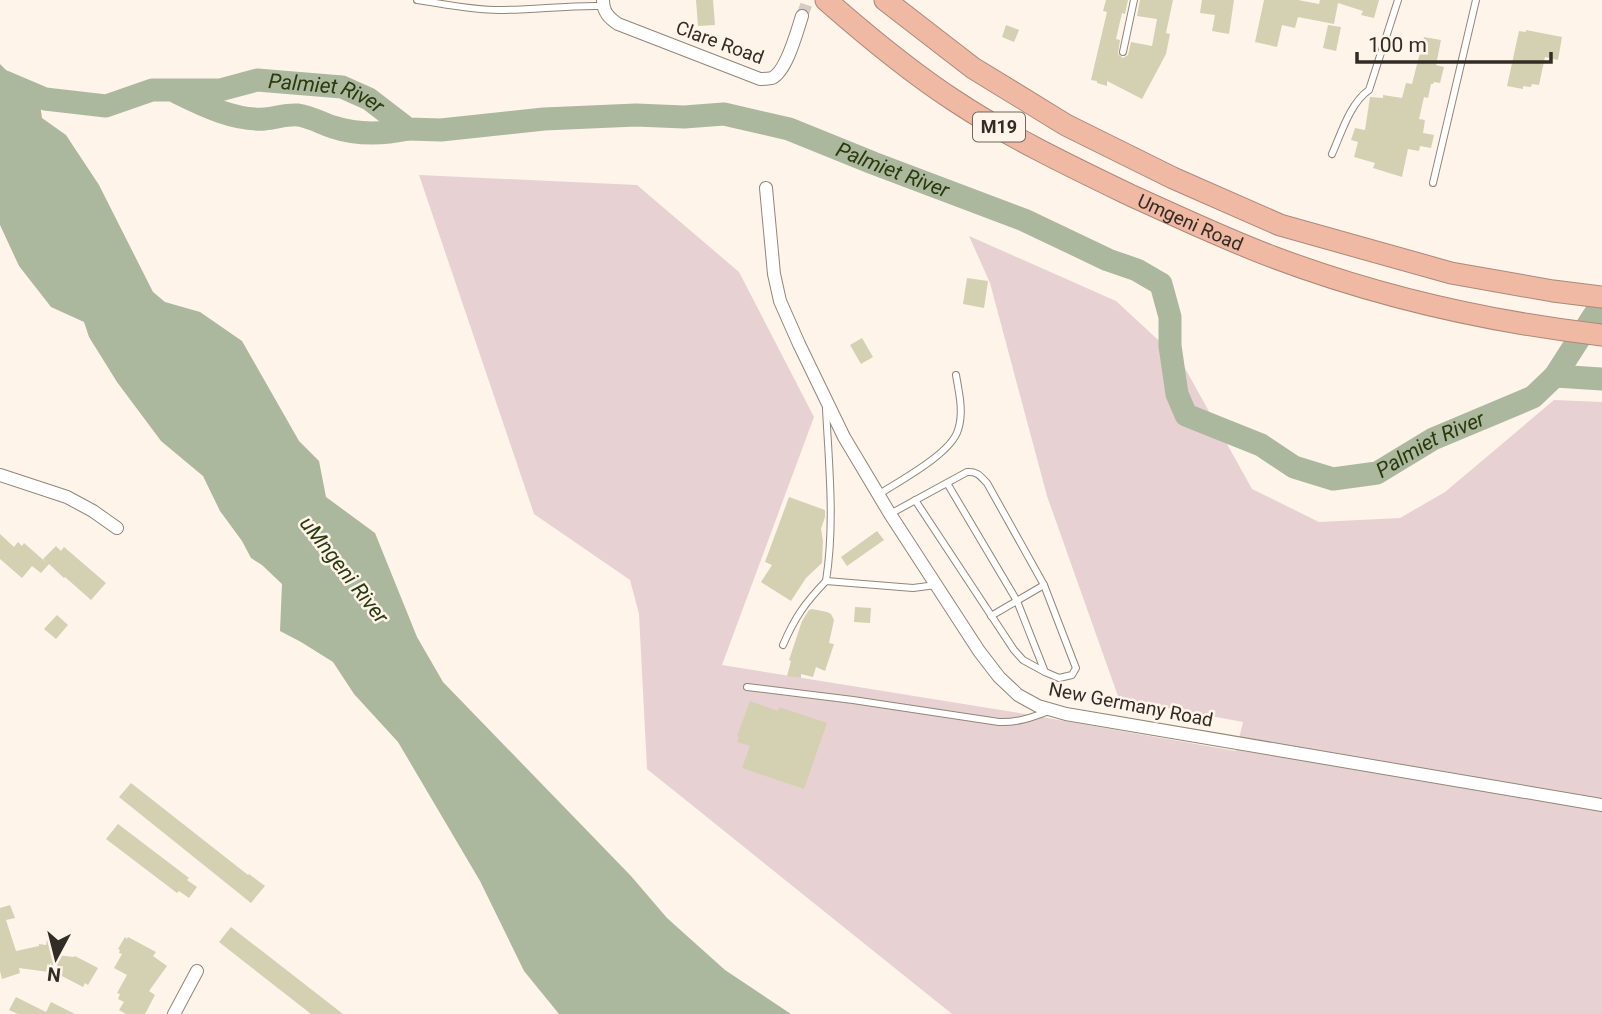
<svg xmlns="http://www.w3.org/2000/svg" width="1602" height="1014" viewBox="0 0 1602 1014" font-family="Roboto,sans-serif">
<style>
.green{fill:#e8d1d2}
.water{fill:#abb89d}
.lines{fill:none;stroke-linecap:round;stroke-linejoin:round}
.river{stroke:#abb89d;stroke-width:23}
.building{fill:#d4d0b2}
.street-tunnel{stroke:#d5ccc3;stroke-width:12;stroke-dasharray:12 6;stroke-linecap:butt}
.lane-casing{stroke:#938676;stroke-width:8}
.street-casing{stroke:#938676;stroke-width:14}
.highway-casing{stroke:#ae8878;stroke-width:23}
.lane{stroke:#fff;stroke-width:6}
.street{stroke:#fff;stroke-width:12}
.highway{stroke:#f0b9a4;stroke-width:21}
.labels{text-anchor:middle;stroke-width:5;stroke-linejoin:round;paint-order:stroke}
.shield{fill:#fef4ea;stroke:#6f6861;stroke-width:2}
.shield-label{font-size:18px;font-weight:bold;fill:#322c26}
.street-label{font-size:19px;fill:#322c26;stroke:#fef4ea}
.water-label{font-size:21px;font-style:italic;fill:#283a0e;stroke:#fef4ea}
</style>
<rect width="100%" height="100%" fill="#fef4ea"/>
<!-- green -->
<polygon class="green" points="419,175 637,185 739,272 814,417 722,665 1019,713 1236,751 1243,722 1119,699 1047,496 990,283 969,236 1116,301 1181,361 1252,489 1319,522 1400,518 1445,492 1554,400 1602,402 1602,1014 952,1014 647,769 639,614 630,580 534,514"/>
<!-- water -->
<polygon class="water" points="0,64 40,104 42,118 66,135 99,185 153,292 165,302 200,312 242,341 299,441 319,461 326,497 375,533 417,637 443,682 631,876 667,918 725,970 791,1014 559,1014 524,971 480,881 398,742 354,694 333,662 301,642 280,631 282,584 262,565 251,558 242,541 220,511 203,476 161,441 117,382 89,337 84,322 51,307 19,266 0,225"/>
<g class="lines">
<!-- river -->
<g class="river">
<path id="s1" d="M 0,81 L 5,82 L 45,99 L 106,106 L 152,90 L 220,90 L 257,80 L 342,87 L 369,99 L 408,129 L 441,130 L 544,119 L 636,115 L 684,117 L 724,114 L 789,129 L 873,163 L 1024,220 L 1108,260 L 1137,270 L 1161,284 L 1170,317 L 1170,346 L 1177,394 L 1186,415 L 1261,445 L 1294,467 L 1333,479 L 1377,473 L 1433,439 L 1533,397 L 1555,376 L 1602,303"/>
<path d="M 178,93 C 204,106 236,121 265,119 C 276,118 287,114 298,115 C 311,117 321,123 333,127 C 357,135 384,134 408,129"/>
<polyline points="1555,376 1602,379"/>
</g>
</g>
<!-- building -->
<g class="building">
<polygon points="696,0 713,0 715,25 698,26"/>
<polygon points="1106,0 1128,0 1125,14 1122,13 1116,39 1120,40 1118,54 1123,58 1128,55 1131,42 1152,46 1157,19 1137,16 1140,0 1173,0 1166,33 1170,34 1166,54 1142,99 1107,81 1107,86 1097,83 1097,81 1091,80 1107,12 1103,11"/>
<polygon points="1202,0 1234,0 1229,34 1212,31 1215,15 1200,13"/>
<polygon points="1264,0 1298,0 1319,4 1320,0 1379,0 1374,18 1361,15 1363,11 1338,3 1334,24 1298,17 1295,28 1282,25 1277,47 1255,42"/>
<polygon points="1006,25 1019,30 1014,42 1002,37"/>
<polygon points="1328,25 1341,27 1336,51 1323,48"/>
<polygon points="1526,30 1562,37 1558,60 1545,57 1539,85 1532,84 1531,87 1523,86 1523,89 1507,86 1519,31 1526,32"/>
<polygon points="1424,37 1441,40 1436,65 1444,67 1440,83 1434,82 1433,84 1431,84 1428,98 1424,97 1419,119 1425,120 1423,133 1434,135 1431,148 1420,146 1419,151 1408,149 1402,177 1373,168 1375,163 1354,157 1358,142 1351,140 1355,128 1365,130 1370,97 1383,98 1383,95 1402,98 1406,83 1412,84"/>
<polygon points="967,278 988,281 984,308 963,304"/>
<polygon points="862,338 873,357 861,364 850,345"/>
<polygon points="789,497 825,510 825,517 821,529 823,541 822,563 806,578 791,601 761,582 772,565 765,562"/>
<polygon points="877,531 884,540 847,566 841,557"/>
<polygon points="0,534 14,547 18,542 22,546 24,543 48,564 43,559 56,546 61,551 64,547 106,583 91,600 65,577 64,578 49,564 41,573 32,566 22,578 0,559"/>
<polygon points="855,607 871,608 870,623 854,622"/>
<polygon points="812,609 827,612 831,614 834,620 829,643 834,644 825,671 816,667 813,677 801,674 801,678 787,676 791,661 789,660 802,621 809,610"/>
<polygon points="57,615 68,625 56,639 44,629"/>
<polygon points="750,701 778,711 779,707 827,723 804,789 742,768 750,746 737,742 739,737 737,736"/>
<polygon points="131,783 248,875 249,874 265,886 251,903 119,797"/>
<polygon points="118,824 189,878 187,880 197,887 189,898 179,891 177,893 106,839"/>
<polygon points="10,905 15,918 6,920 16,951 39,946 39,944 46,945 47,939 59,940 57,955 74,957 75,956 98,968 88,985 85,983 83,987 56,973 19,968 20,973 2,979 0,971 0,908"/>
<polygon points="231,927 280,965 343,1014 311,1014 219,942"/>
<polygon points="125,937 127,939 128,937 156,952 153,956 167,966 149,991 155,995 145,1014 126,1014 119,1010 124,1002 118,999 120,994 117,993 127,975 114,968 122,954 119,953 120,950 118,949"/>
<polygon points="16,997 46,1012 51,1002 75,1014 18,1014 9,1010"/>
</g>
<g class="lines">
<!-- street-tunnel -->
<polyline class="street-tunnel" points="802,16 808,0"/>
<defs>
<g id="lane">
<path d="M 417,0 C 444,4 472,10 499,10 C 534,10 568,5 603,6"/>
<polyline points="1123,52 1134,0"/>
<path d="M 1332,154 C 1341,134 1350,103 1369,90 L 1398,0"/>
<polyline points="1433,183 1476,0"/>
<path d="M 878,495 C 899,481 951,454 958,430 C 964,412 959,393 956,375"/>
<polyline points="915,500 1014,650 1023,660 1045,672"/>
<path d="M 890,514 L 967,472 C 977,471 980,476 987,483 L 1044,585 L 1074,663 L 1076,668 L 1072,675 L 1059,678 L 1045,672 L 1017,601 L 947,483"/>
<path d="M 826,581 C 835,524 829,466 826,409"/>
<polyline points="991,616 1044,585"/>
<path d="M 783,645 C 795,617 805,603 826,581 L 913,588 L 936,585"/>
<path d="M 747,687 L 853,700 L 999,722 C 1017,723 1033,717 1049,711"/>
</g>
<g id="street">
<path d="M 603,0 C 603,12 609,18 618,24 L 760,79 C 765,79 768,79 772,78 C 787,71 797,31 802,16"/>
<polyline points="766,188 774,274 780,301 799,344 844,437 890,514 979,651 999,677 1018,695 1038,706 1066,714 1602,805"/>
<polyline points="0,475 67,497 93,511 117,528"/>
<polyline points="174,1014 197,971"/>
</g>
<g id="highway">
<path id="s2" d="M 826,0 C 867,36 909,71 955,101 C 1011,138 1072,167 1132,196 C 1179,217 1225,239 1273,257 C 1379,297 1490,322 1602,335"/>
<polyline points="885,0 973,68 1066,125 1173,178 1280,225 1451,273 1553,291 1602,297"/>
</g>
</defs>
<!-- lane casing -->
<use href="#lane" class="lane-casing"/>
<!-- street casing -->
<use href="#street" class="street-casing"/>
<!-- highway casing -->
<use href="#highway" class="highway-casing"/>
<!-- lane -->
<use href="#lane" class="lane"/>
<!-- street -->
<use href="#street" class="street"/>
<!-- highway -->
<use href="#highway" class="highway"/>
</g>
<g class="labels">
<!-- shield labels -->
<rect class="shield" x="973" y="112.5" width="52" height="29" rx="5"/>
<g class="shield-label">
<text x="999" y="133">M19</text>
</g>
<!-- street labels -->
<g class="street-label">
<text transform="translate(720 42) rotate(20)" y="7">Clare Road</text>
<text dy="7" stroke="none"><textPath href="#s2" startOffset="429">Umgeni Road</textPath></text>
<text transform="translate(1131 704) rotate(11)" y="7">New Germany Road</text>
</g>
<!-- water labels -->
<g class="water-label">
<text dy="7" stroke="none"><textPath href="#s1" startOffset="336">Palmiet River</textPath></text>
<text dy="7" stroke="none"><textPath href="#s1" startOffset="924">Palmiet River</textPath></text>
<text dy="7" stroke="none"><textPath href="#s1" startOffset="1617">Palmiet River</textPath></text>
<text transform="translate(344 570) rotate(52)" y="7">uMngeni River</text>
</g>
</g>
<!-- north arrow -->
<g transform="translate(56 958) rotate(187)" stroke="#fef4ea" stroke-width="5" paint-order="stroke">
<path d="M0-5L12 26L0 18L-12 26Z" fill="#322c26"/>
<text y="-10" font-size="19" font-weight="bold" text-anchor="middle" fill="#322c26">N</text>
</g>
<!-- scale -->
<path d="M1357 52v10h194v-10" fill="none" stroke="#322c26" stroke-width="3.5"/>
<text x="1368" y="52" font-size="21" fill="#322c26" stroke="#fef4ea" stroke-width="5" paint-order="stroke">100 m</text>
</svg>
